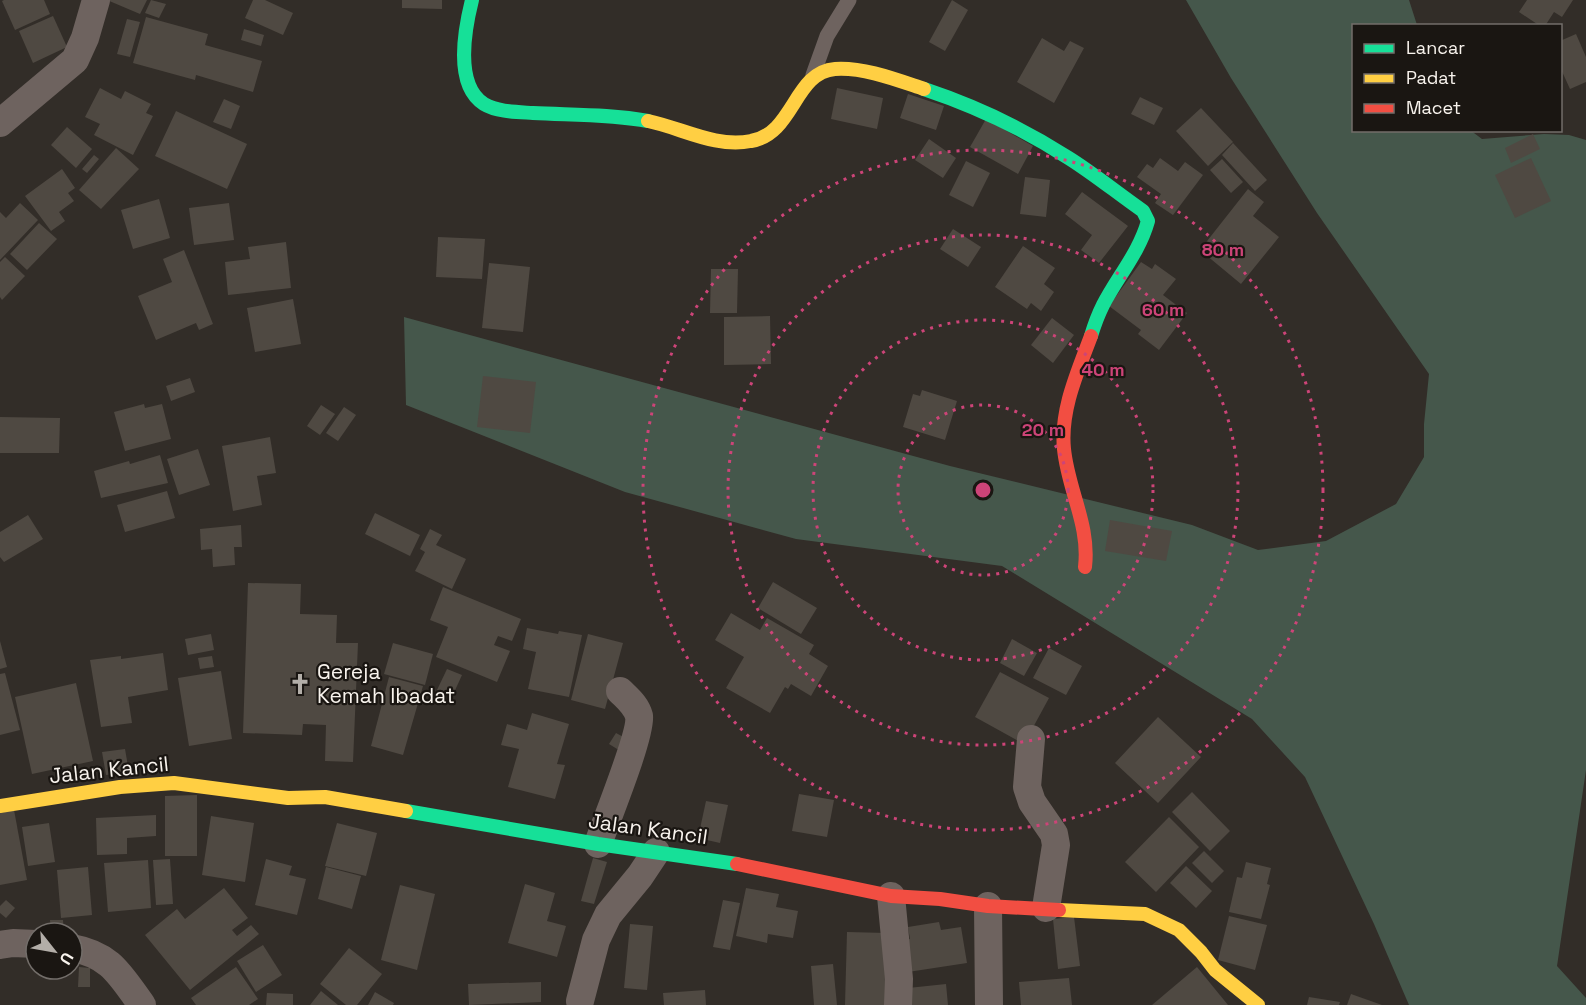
<svg xmlns="http://www.w3.org/2000/svg" width="1586" height="1005" viewBox="0 0 1586 1005" font-family="'Space Grotesk',sans-serif">
<style>
.green{fill:#45574b}
.building{fill:#4f4942}
.lines{fill:none;stroke-linecap:round;stroke-linejoin:round}
.lane{stroke:#6e635f;stroke-width:15}
.street{stroke:#6e635f;stroke-width:28}
.fast{stroke:#16e098;stroke-width:14}
.slow{stroke:#ffcf43;stroke-width:14}
.jam{stroke:#f24e42;stroke-width:14}
.ring{fill:none;stroke:#cd4478;stroke-width:3;stroke-dasharray:3 6}
.labels{text-anchor:middle;stroke-width:4.5;stroke-linejoin:round;paint-order:stroke}
.poi-label{font-size:21px;fill:#f8f3ed;stroke:#1a1612;text-anchor:start}
.street-label{font-size:21px;fill:#f8f3ed;stroke:#1a1612}
.centre{fill:#cd4478;stroke:#1a1612;stroke-width:3}
.ring-label{font-size:18px;text-anchor:middle;font-weight:bold;fill:#cd4478;stroke:#1a1612;stroke-width:4.5;stroke-linejoin:round;paint-order:stroke}
</style>
<rect width="100%" height="100%" fill="#322d28"/>
<!-- green -->
<polygon class="green" points="1186,0 1409,0 1417,25 1354,26 1354,130 1470,130 1482,139 1544,134 1569,135 1586,140 1586,770 1557,966 1586,998 1586,1005 1409,1005 1374,924 1305,777 1252,719 1002,566 796,539 625,492 406,405 404,317 950,466 1192,525 1258,550 1326,541 1396,504 1424,457 1424,424 1429,374 1317,213 1231,78"/>
<!-- building -->
<g class="building">
<polygon points="4,0 44,0 50,14 15,30 2,1"/>
<polygon points="107,0 147,0 140,14"/>
<polygon points="151,0 166,4 159,18 145,13"/>
<polygon points="253,0 265,0 293,13 283,35 245,18"/>
<polygon points="402,0 442,0 442,9 402,8"/>
<polygon points="952,0 968,10 945,51 929,42"/>
<polygon points="1527,0 1573,0 1562,17 1554,12 1545,26 1540,26 1519,12"/>
<polygon points="53,16 67,47 33,63 19,31"/>
<polygon points="146,17 208,34 205,45 262,61 253,92 196,75 195,80 133,63"/>
<polygon points="127,19 140,22 130,57 117,54"/>
<polygon points="244,29 264,35 261,46 241,40"/>
<polygon points="1576,34 1586,57 1586,82 1570,89 1560,67 1560,41"/>
<polygon points="1042,38 1064,51 1070,41 1084,48 1054,103 1017,82"/>
<polygon points="100,88 121,99 125,91 151,104 146,113 153,116 133,155 94,135 100,124 85,117"/>
<polygon points="837,88 883,98 877,129 831,119"/>
<polygon points="908,94 944,106 936,130 900,118"/>
<polygon points="1140,97 1163,108 1154,125 1131,114"/>
<polygon points="224,99 240,106 231,129 213,122"/>
<polygon points="1201,108 1233,142 1208,166 1176,131"/>
<polygon points="176,111 247,144 227,189 155,156"/>
<polygon points="986,119 1033,146 1018,174 970,147"/>
<polygon points="67,127 92,149 76,168 51,145"/>
<polygon points="1533,134 1540,149 1511,163 1505,148"/>
<polygon points="929,139 956,158 943,178 915,160"/>
<polygon points="1233,143 1267,180 1255,191 1222,155"/>
<polygon points="116,148 139,169 101,209 79,190"/>
<polygon points="94,155 99,159 87,173 82,169"/>
<polygon points="1160,158 1178,171 1185,162 1203,175 1173,215 1155,203 1161,194 1137,177 1147,164 1153,168"/>
<polygon points="1531,158 1551,201 1515,218 1495,175"/>
<polygon points="1222,159 1243,182 1231,193 1210,170"/>
<polygon points="966,161 990,173 973,207 949,195"/>
<polygon points="62,169 75,188 68,193 74,201 59,212 65,221 51,231 25,196"/>
<polygon points="1025,177 1050,180 1046,217 1020,214"/>
<polygon points="1248,189 1264,202 1253,216 1279,237 1241,284 1200,250"/>
<polygon points="1082,192 1128,226 1099,263 1081,250 1092,235 1065,214"/>
<polygon points="159,199 170,238 133,249 121,210"/>
<polygon points="20,203 38,220 0,260 0,212 6,218"/>
<polygon points="229,203 234,240 194,245 189,208"/>
<polygon points="39,223 57,239 27,270 10,254"/>
<polygon points="953,229 981,247 968,267 940,249"/>
<polygon points="438,237 485,239 482,279 436,277"/>
<polygon points="286,242 291,288 228,295 225,262 250,259 248,247"/>
<polygon points="1023,246 1055,268 1044,284 1054,292 1041,311 1031,303 1027,309 995,287"/>
<polygon points="184,250 213,324 199,330 196,323 156,340 138,296 172,282 163,259"/>
<polygon points="5,257 25,276 2,300 0,297 0,262"/>
<polygon points="1141,262 1152,269 1155,264 1176,279 1163,295 1187,313 1159,350 1138,334 1141,330 1109,306"/>
<polygon points="489,263 530,267 523,332 482,328"/>
<polygon points="711,269 738,269 737,313 710,313"/>
<polygon points="293,299 301,344 255,352 247,308"/>
<polygon points="770,316 771,364 724,365 724,317"/>
<polygon points="1052,318 1074,335 1053,363 1031,345"/>
<polygon points="483,376 536,382 530,433 477,427"/>
<polygon points="190,378 195,392 171,401 166,386"/>
<polygon points="922,390 957,401 945,440 903,427 913,394 920,396"/>
<polygon points="144,404 145,408 162,404 171,439 125,451 114,412"/>
<polygon points="321,405 335,414 320,435 307,426"/>
<polygon points="344,407 356,415 338,441 326,433"/>
<polygon points="0,417 60,418 59,453 0,453"/>
<polygon points="270,437 276,473 257,476 262,505 233,511 222,446"/>
<polygon points="198,449 210,485 179,495 167,459"/>
<polygon points="160,455 168,483 101,498 94,471 129,461 130,464"/>
<polygon points="167,491 175,518 125,532 117,505"/>
<polygon points="375,513 420,535 410,556 365,534"/>
<polygon points="28,515 43,539 4,562 0,557 0,532"/>
<polygon points="1110,520 1172,531 1166,561 1105,551"/>
<polygon points="241,525 242,547 234,547 235,565 213,567 212,549 201,550 200,529"/>
<polygon points="430,529 442,535 436,545 466,559 452,589 415,571 425,552 420,549"/>
<polygon points="773,582 817,608 801,634 758,608"/>
<polygon points="248,583 301,584 300,614 337,615 336,643 358,643 353,762 325,761 326,725 303,724 302,735 243,733"/>
<polygon points="443,587 521,619 512,641 498,636 494,645 510,651 497,682 436,657 448,627 430,620"/>
<polygon points="731,613 760,630 767,618 814,645 809,654 828,666 811,696 791,684 788,689 785,687 770,713 726,688 744,657 715,640"/>
<polygon points="527,628 558,634 559,631 582,635 569,697 528,689 536,652 523,649"/>
<polygon points="211,634 214,650 188,655 185,639"/>
<polygon points="588,634 623,643 605,709 571,700"/>
<polygon points="1012,639 1037,653 1024,676 1000,663"/>
<polygon points="0,641 7,667 0,669"/>
<polygon points="393,643 433,654 425,685 384,674"/>
<polygon points="1049,648 1082,666 1066,695 1033,678"/>
<polygon points="163,653 168,690 128,697 132,723 101,727 90,660 121,656 121,659"/>
<polygon points="212,656 214,667 200,669 198,658"/>
<polygon points="447,669 462,675 452,697 437,690"/>
<polygon points="221,671 232,739 189,746 178,678"/>
<polygon points="1000,672 1049,698 1024,744 975,717"/>
<polygon points="5,673 20,730 0,735 0,674"/>
<polygon points="389,677 423,686 403,755 371,746"/>
<polygon points="76,683 93,761 32,774 15,697"/>
<polygon points="532,713 569,724 557,764 565,765 555,799 508,787 519,749 501,745 507,724 527,730"/>
<polygon points="1158,717 1201,757 1158,803 1115,763"/>
<polygon points="616,733 629,740 622,752 609,744"/>
<polygon points="125,749 129,772 106,775 102,752"/>
<polygon points="1192,792 1230,831 1210,851 1172,812"/>
<polygon points="799,794 834,800 827,837 792,831"/>
<polygon points="197,795 197,856 165,856 165,796"/>
<polygon points="706,801 728,805 720,843 698,838"/>
<polygon points="14,810 27,880 0,885 0,813"/>
<polygon points="156,815 156,836 127,838 127,854 97,855 96,818"/>
<polygon points="211,816 254,823 245,882 202,875"/>
<polygon points="1169,817 1199,847 1156,892 1125,862"/>
<polygon points="49,823 55,862 28,866 22,827"/>
<polygon points="337,823 377,833 366,876 325,866"/>
<polygon points="1204,851 1224,871 1212,883 1192,863"/>
<polygon points="593,858 607,862 594,904 581,901"/>
<polygon points="170,859 173,904 156,905 153,860"/>
<polygon points="266,859 292,866 289,875 306,879 297,915 255,905"/>
<polygon points="148,860 151,908 108,912 104,863"/>
<polygon points="1246,862 1271,868 1267,884 1270,885 1261,919 1229,912 1237,877 1242,878"/>
<polygon points="1186,866 1212,891 1196,908 1170,883"/>
<polygon points="88,867 92,915 61,918 57,870"/>
<polygon points="326,867 361,876 352,909 318,899"/>
<polygon points="525,884 555,893 547,921 566,926 557,957 508,943"/>
<polygon points="400,885 435,894 417,970 381,960"/>
<polygon points="224,888 248,918 232,930 237,936 251,925 259,934 190,990 145,935 177,909 185,919"/>
<polygon points="746,888 779,894 776,907 798,911 793,938 768,934 767,943 736,936"/>
<polygon points="6,900 15,908 6,918 0,913 0,906"/>
<polygon points="723,900 740,903 730,950 713,947"/>
<polygon points="1229,916 1267,925 1255,970 1218,960"/>
<polygon points="1074,917 1080,966 1058,969 1053,919"/>
<polygon points="50,920 63,920 64,933 51,933"/>
<polygon points="939,922 941,930 961,927 967,963 908,972 903,940 910,939 908,927"/>
<polygon points="630,924 653,926 647,990 624,988"/>
<polygon points="847,932 887,933 885,1005 845,1005"/>
<polygon points="263,945 282,975 256,992 237,961"/>
<polygon points="349,948 382,974 357,1005 346,1005 320,984"/>
<polygon points="833,964 837,1005 814,1005 811,966"/>
<polygon points="79,967 90,968 90,987 78,987"/>
<polygon points="236,967 258,999 249,1005 196,1005 191,998"/>
<polygon points="1197,967 1228,1005 1152,1005"/>
<polygon points="1069,978 1072,1005 1021,1005 1019,982"/>
<polygon points="541,982 541,1002 469,1005 468,984"/>
<polygon points="946,984 948,1005 909,1005 908,988"/>
<polygon points="705,990 706,1005 664,1005 663,993"/>
<polygon points="321,991 338,1005 310,1005"/>
<polygon points="375,992 394,1003 393,1005 368,1005"/>
<polygon points="267,993 293,994 293,1005 266,1005"/>
<polygon points="1351,994 1382,1005 1347,1005"/>
<polygon points="1309,997 1340,1002 1339,1005 1307,1005"/>
</g>
<g class="lines">
<!-- lane -->
<polyline class="lane" points="813,75 827,36 849,0"/>
<!-- street -->
<g class="street">
<polyline points="0,123 75,60 85,38 96,0"/>
<polyline points="1031,739 1027,787 1032,802 1054,834 1056,845 1046,908"/>
<path d="M 598,844 C 606,821 642,733 639,716 C 636,705 628,699 620,691"/>
<polyline points="891,896 899,979 898,1005"/>
<polyline points="988,906 989,1005"/>
<polyline points="0,945 13,943 36,944"/>
<path d="M 72,948 C 111,955 120,975 142,1005"/>
<polyline points="580,1001 596,940 608,915 640,876 656,852"/>
</g>
<!-- fast -->
<g class="fast">
<path d="M 472,0 C 465,28 454,85 484,104 C 497,112 518,112 533,113 C 571,115 610,114 648,121"/>
<path d="M 924,89 C 975,106 1022,128 1067,157 C 1093,173 1117,193 1143,211 L 1148,221 C 1139,253 1118,276 1103,305 C 1098,315 1094,326 1091,336"/>
<polyline points="406,811 598,844 737,864"/>
</g>
<!-- slow -->
<g class="slow">
<path d="M 648,121 C 682,128 715,148 751,141 C 794,134 794,72 835,69 C 864,67 897,80 924,89"/>
<polyline points="0,806 120,787 174,783 288,798 325,797 406,811"/>
<polyline points="1059,910 1145,914 1179,930 1201,952 1215,970 1258,1005"/>
</g>
<!-- jam -->
<g class="jam">
<path d="M 1085,567 C 1090,525 1068,490 1064,449 C 1060,410 1078,371 1091,336"/>
<polyline points="737,864 891,896 940,899 988,906 1059,910"/>
</g>
</g>
<!-- distance rings -->
<g class="ring">
<circle cx="983" cy="490" r="85"/>
<circle cx="983" cy="490" r="170"/>
<circle cx="983" cy="490" r="255"/>
<circle cx="983" cy="490" r="340"/>
</g>
<!-- icons -->
<defs>
<symbol id="church-bare" viewBox="-9 -9 18 18"><path d="M-1.2-6h2.4v3.5h3.3v2.4h-3.3V6h-2.4V-.1h-3.3v-2.4h3.3Z" fill="#b3aea8" stroke="#1a1612" stroke-width="2.5" paint-order="stroke"/></symbol>
</defs>
<g fill-rule="evenodd">
<use href="#church-bare" x="285" y="669" width="30" height="30"/>
</g>
<g class="labels">
<!-- poi labels -->
<g class="poi-label">
<text x="317" y="679">Gereja<tspan x="317" dy="24">Kemah Ibadat</tspan></text>
</g>
<!-- street labels -->
<g class="street-label">
<text transform="translate(109 770) rotate(-6)" y="7">Jalan Kancil</text>
<text transform="translate(648 829) rotate(8)" y="7">Jalan Kancil</text>
</g>
</g>
<circle cx="983" cy="490" r="9" class="centre"/>
<g class="ring-label">
<text x="1223" y="256">80 m</text>
<text x="1163" y="316">60 m</text>
<text x="1103" y="376">40 m</text>
<text x="1043" y="436">20 m</text>
</g>
<!-- legend -->
<rect x="1352" y="24" width="210" height="108" fill="#1a1612" stroke="#736e6a" stroke-width="1.5"/>
<rect x="1364" y="44" width="30" height="9" fill="#16e098" stroke="#736e6a" stroke-width="1.5"/>
<text x="1406" y="54" font-size="18" fill="#f8f3ed">Lancar</text>
<rect x="1364" y="74" width="30" height="9" fill="#ffcf43" stroke="#736e6a" stroke-width="1.5"/>
<text x="1406" y="84" font-size="18" fill="#f8f3ed">Padat</text>
<rect x="1364" y="104" width="30" height="9" fill="#f24e42" stroke="#736e6a" stroke-width="1.5"/>
<text x="1406" y="114" font-size="18" fill="#f8f3ed">Macet</text>
<!-- north arrow -->
<g transform="translate(54 951) rotate(121)"><circle r="28" fill="#1a1612" stroke="#736e6a" stroke-width="1.5"/>
<path d="M0-4.5L10 22L0 15L-10 22Z" fill="#b3aea8"/>
<text y="-9" font-size="16" font-weight="bold" text-anchor="middle" fill="#f8f3ed">U</text>
</g>
</svg>
